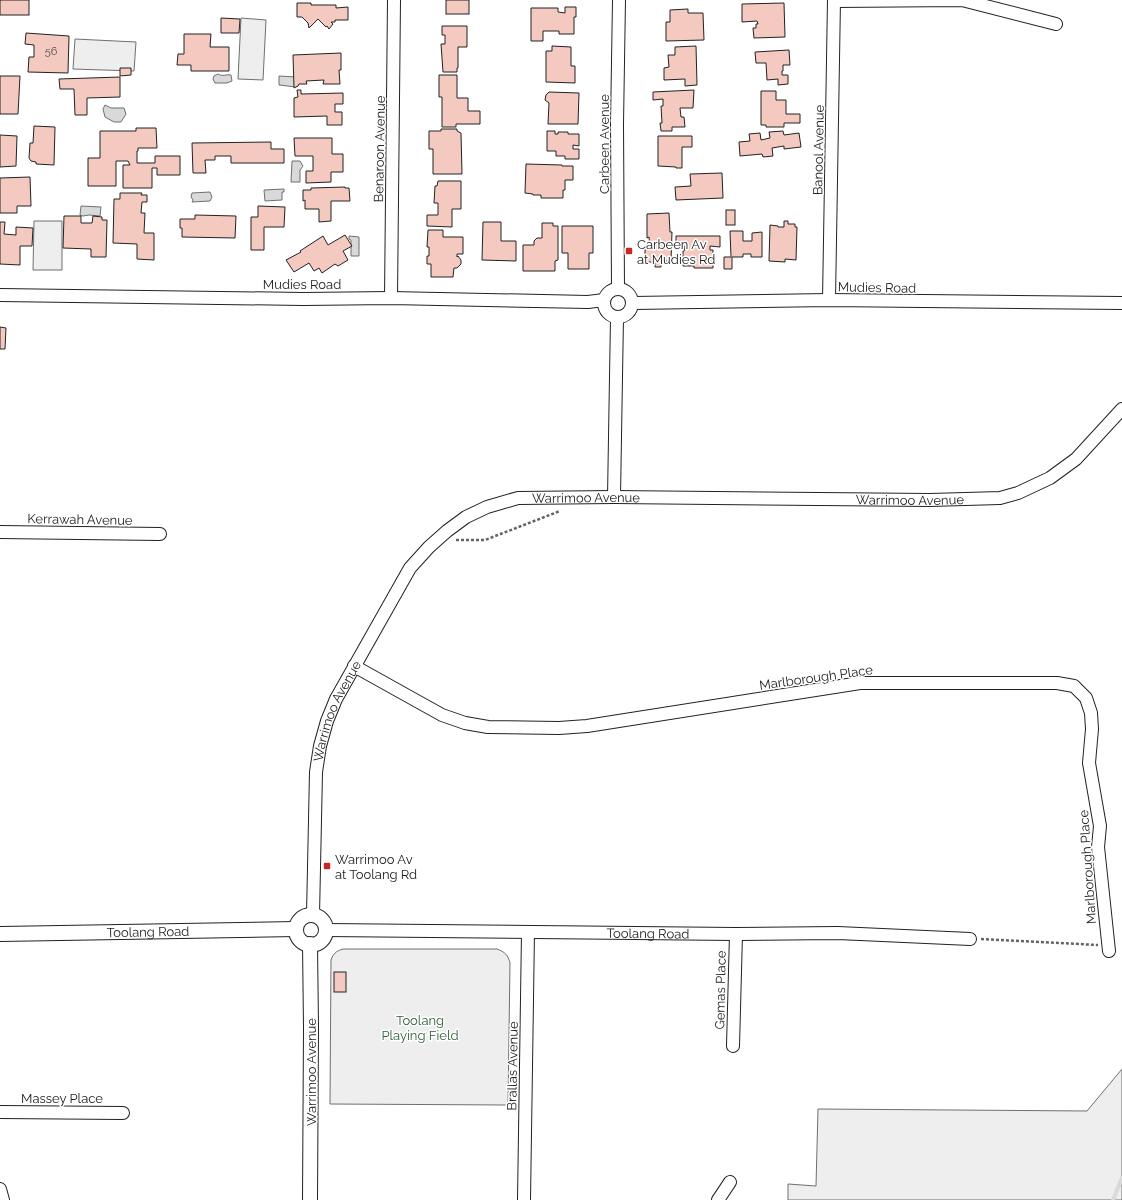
<svg xmlns="http://www.w3.org/2000/svg" width="1122" height="1200" viewBox="0 0 1122 1200" font-family="Raleway,sans-serif">
<style>
.green{fill:#eee;stroke:#6f6f6f}
.water{fill:#d9d9d9;stroke:#6f6f6f}
.lines{fill:none;stroke-linecap:round;stroke-linejoin:round}
.stream{stroke:#d9d9d9;stroke-width:4}
.building{fill:#f3c9c0;stroke:#222}
.minor-casing{stroke:#222;stroke-width:14}
.tertiary-casing{stroke:#222;stroke-width:16}
.path{stroke:#646464;stroke-width:2.5;stroke-dasharray:3 2;stroke-linecap:butt}
.minor{stroke:#fff;stroke-width:12}
.tertiary{stroke:#fff;stroke-width:14}
.poi-dot{fill:#c62828;stroke:#fff;stroke-width:1.5}
.labels{text-anchor:middle;stroke-width:3;stroke-linejoin:round;paint-order:stroke}
.number-label{font-size:11px;fill:#564c4a}
.street-label{font-size:13px;fill:#222;stroke:#fff}
.poi-label{font-size:13px;fill:#222;stroke:#fff;text-anchor:start}
.park-label{font-size:13px;fill:#2f5e38;stroke:#fff}
</style>
<rect width="100%" height="100%" fill="#fff"/>
<!-- green -->
<g class="green">
<polygon points="241,18 266,20 263,80 238,79"/>
<polygon points="75,39 136,42 134,71 73,69"/>
<polygon points="34,221 62,221 62,270 33,270"/>
<path d="M 343,949 L 497,949 C 505,952 508,955 510,963 L 508,1105 L 330,1104 L 331,960 C 333,954 336,951 343,949 Z"/>
<polygon points="1122,1069 1122,1200 788,1200 788,1184 816,1186 818,1109 1087,1111"/>
</g>
<!-- water -->
<g class="water">
<path d="M 218,74 C 223,77 226,74 231,75 L 232,81 L 227,83 L 215,83 L 213,79 L 214,76 Z"/>
<polygon points="279,76 297,77 296,87 279,85"/>
<polygon points="105,105 111,108 124,108 126,114 121,122 114,122 105,117 103,109"/>
<polygon points="292,161 300,161 303,166 300,170 300,182 291,182"/>
<polygon points="284,189 284,192 282,192 282,200 265,201 264,190"/>
<polygon points="210,192 212,197 210,201 192,202 193,200 191,197 192,193"/>
<polygon points="81,206 101,207 100,216 89,215 83,216 80,215"/>
<polygon points="349,236 359,237 359,256 351,256 351,240 349,239"/>
</g>
<g class="lines">
<!-- stream -->
<polyline class="stream" points="1113,1200 1122,1178"/>
</g>
<!-- building -->
<g class="building">
<rect x="0" y="0" width="29" height="15"/>
<rect x="446" y="0" width="23" height="14"/>
<polygon points="297,3 311,3 311,5 336,5 336,8 348,7 348,20 335,20 335,22 331,22 333,24 329,29 327,26 326,27 318,19 309,28 308,23 302,17 297,17"/>
<polygon points="784,3 785,37 754,38 753,28 756,28 756,24 758,24 757,21 742,22 742,4"/>
<polygon points="565,7 576,7 576,17 574,17 574,34 559,34 559,31 543,31 543,41 531,41 531,8 558,8 558,12 565,13"/>
<polygon points="688,9 688,13 703,13 704,40 666,41 666,22 670,22 670,10"/>
<polygon points="221,18 240,19 239,33 221,33"/>
<polygon points="442,26 467,26 467,47 458,47 458,68 457,68 457,72 443,72 441,44 445,44 445,35 442,35"/>
<polygon points="26,33 69,36 68,73 28,72 29,57 34,57 34,45 25,44"/>
<polygon points="184,34 211,34 210,47 229,47 229,71 191,71 191,65 177,65 178,54 184,54"/>
<polygon points="552,46 571,47 571,66 575,66 575,83 546,82 546,51 552,51"/>
<polygon points="696,46 697,85 685,86 685,79 664,80 664,68 669,67 668,55 675,55 675,47"/>
<polygon points="789,50 790,65 783,65 783,71 782,71 782,75 788,75 788,84 778,85 778,79 767,80 766,63 756,63 755,52"/>
<polygon points="341,53 341,70 339,70 340,84 323,84 324,80 306,81 307,84 299,84 298,86 294,88 293,55"/>
<polygon points="120,68 131,68 131,75 120,76"/>
<polygon points="439,75 457,75 457,98 468,98 468,111 480,111 480,124 456,124 456,127 442,127 442,97 439,97"/>
<polygon points="0,76 20,76 18,114 0,114"/>
<polygon points="120,77 120,97 87,98 87,115 75,115 74,89 60,89 59,79"/>
<polygon points="297,90 301,90 301,94 343,93 343,104 335,104 335,112 342,112 342,125 327,125 327,116 294,117 294,98 298,97"/>
<polygon points="694,90 693,108 680,108 681,117 684,117 685,127 672,127 672,131 661,131 660,123 662,123 661,106 663,106 663,99 653,100 653,92"/>
<polygon points="761,91 776,91 776,100 786,100 786,114 800,114 800,123 784,123 784,127 766,127 766,125 761,125"/>
<polygon points="549,92 579,93 578,124 548,124 549,103 545,100 546,95"/>
<polygon points="34,126 55,127 54,165 36,164 36,162 31,161 29,158 30,143 33,143"/>
<polygon points="136,128 156,128 157,148 138,148 138,151 137,151 137,163 155,163 155,156 180,156 180,175 157,175 157,168 152,168 152,188 123,188 123,165 130,165 128,161 116,161 116,186 88,186 88,158 100,158 100,131 136,131"/>
<polygon points="441,129 457,129 457,131 461,133 462,174 433,174 433,149 429,149 429,131 441,131"/>
<polygon points="547,131 555,131 555,134 558,134 558,132 568,132 568,134 579,134 579,146 573,145 573,149 579,149 579,159 565,159 565,156 556,156 556,151 547,151"/>
<polygon points="783,131 784,135 799,133 801,147 784,149 784,146 772,148 773,156 763,157 762,154 740,156 739,142 750,141 749,134 760,133 761,140 770,138 769,132"/>
<polygon points="0,135 17,136 16,166 0,167"/>
<polygon points="658,136 692,136 692,147 682,147 682,168 676,168 676,167 658,166"/>
<polygon points="294,138 332,138 332,154 343,154 343,172 331,172 331,182 306,183 306,171 313,171 313,156 295,156"/>
<polygon points="271,142 271,149 284,149 284,163 231,163 231,156 215,156 215,160 205,160 206,173 193,173 192,143"/>
<polygon points="526,164 562,165 562,166 573,166 573,180 565,180 565,190 563,190 563,198 541,198 541,195 533,195 533,194 525,193"/>
<polygon points="722,173 723,198 676,200 675,187 691,186 690,174"/>
<polygon points="30,177 31,206 17,206 17,213 0,213 0,178"/>
<polygon points="438,181 461,181 461,209 452,209 452,227 427,226 427,215 438,215 438,203 434,203 435,186 437,186"/>
<polygon points="345,187 345,188 349,188 350,201 331,201 331,221 319,222 319,209 305,209 305,200 303,201 303,190 311,190 311,188"/>
<polygon points="120,193 142,193 141,195 147,195 147,202 142,202 141,213 145,213 144,233 154,233 154,260 137,259 137,244 113,243 114,199 120,199"/>
<polygon points="258,206 285,207 284,227 264,227 264,250 251,250 251,217 258,217"/>
<rect x="726" y="210" width="9" height="15"/>
<polygon points="669,213 670,232 672,232 671,261 661,261 661,267 655,267 655,262 645,262 645,249 650,249 649,237 647,238 647,214"/>
<polygon points="195,215 236,216 235,238 182,237 182,228 180,228 180,219 195,219"/>
<polygon points="64,216 81,216 81,223 92,223 93,216 102,217 102,220 107,220 106,257 91,257 91,249 63,248"/>
<polygon points="784,221 788,221 788,224 795,224 795,227 797,227 796,260 785,259 785,262 769,261 770,225 778,226 778,227 784,227"/>
<polygon points="0,222 5,222 4,234 16,235 16,227 33,228 32,246 20,246 20,265 0,264"/>
<polygon points="483,222 501,222 501,241 516,241 516,261 482,260"/>
<polygon points="542,223 553,223 553,226 558,226 558,260 555,261 555,271 523,271 523,245 534,245 534,241 537,238 542,238"/>
<polygon points="562,226 593,226 593,253 589,253 589,269 568,269 568,253 562,253"/>
<polygon points="428,230 443,230 443,237 463,237 463,254 457,254 457,257 458,256 461,260 461,264 457,268 454,268 453,277 431,277 431,264 427,264 427,256 429,256 429,247 427,247"/>
<polygon points="730,231 743,231 743,241 752,241 752,233 762,232 762,257 751,257 751,254 743,254 743,257 732,257 732,269 724,269 724,257 731,257"/>
<polygon points="345,235 352,246 343,251 348,260 338,266 335,264 322,273 319,268 314,271 309,263 294,272 286,260 301,252 300,251 323,236 328,245"/>
<polygon points="676,236 720,236 720,247 710,246 710,250 713,250 713,268 694,268 694,266 683,266 683,251 684,251 685,247 676,246"/>
<polygon points="0,327 6,328 5,349 0,349"/>
<rect x="334" y="972" width="12" height="20"/>
</g>
<g class="lines">
<defs>
<g id="minor">
<polyline points="834,1 962,0 1056,24"/>
<polyline points="618,288 617,124 619,0"/>
<circle cx="618" cy="303" r="14"/>
<polyline points="0,295 303,299 391,298 588,302 604,300"/>
<polyline points="391,298 394,0"/>
<polyline points="829,300 834,0"/>
<polyline points="633,303 829,300 1122,303"/>
<polyline points="614,497 617,317"/>
<polyline points="0,532 160,534"/>
<polyline points="354,666 442,715 465,723 488,727 559,728 587,726 860,683 1057,683 1074,686 1086,698 1091,713 1092,729 1089,763 1100,826 1098,847 1109,951"/>
<path id="s1" d="M 313,915 L 316,772 L 320,746 L 327,721 L 336,699 L 410,568 L 429,547 L 447,531 L 466,517 L 487,507 L 518,498 L 614,497 L 930,500 L 1000,498 L 1018,493 L 1050,478 L 1076,459 L 1122,409"/>
<path id="s2" d="M 326,930 L 736,934 L 838,933 L 970,939"/>
<polyline points="733,1046 736,934"/>
<polyline points="0,1112 123,1113"/>
<polyline points="0,1189 3,1200"/>
<polyline points="524,1200 528,932"/>
<polyline points="718,1200 730,1182"/>
</g>
<g id="tertiary">
<circle cx="311" cy="930" r="15"/>
<path id="s3" d="M 0,934 L 296,929"/>
<polyline points="310,944 311,1027 310,1200"/>
</g>
</defs>
<!-- minor casing -->
<use href="#minor" class="minor-casing"/>
<!-- tertiary casing -->
<use href="#tertiary" class="tertiary-casing"/>
<!-- path -->
<g class="path">
<polyline points="456,540 485,540 560,511"/>
<polyline points="981,939 1098,945"/>
</g>
<!-- minor -->
<use href="#minor" class="minor"/>
<!-- tertiary -->
<use href="#tertiary" class="tertiary"/>
</g>
<!-- markers -->
<g class="poi-dot">
<rect x="625" y="247" width="8" height="8" rx="2"/>
<rect x="323" y="862" width="8" height="8" rx="2"/>
</g>
<g class="labels">
<!-- number labels -->
<g class="number-label">
<text x="51" y="55">56</text>
</g>
<!-- street labels -->
<g class="street-label">
<text transform="translate(604 144) rotate(-90)" y="5">Carbeen Avenue</text>
<text transform="translate(379 149) rotate(-89)" y="5">Benaroon Avenue</text>
<text transform="translate(818 150) rotate(-89)" y="5">Banool Avenue</text>
<text x="302" y="289">Mudies Road</text>
<text transform="translate(877 287) rotate(1)" y="5">Mudies Road</text>
<text dy="5" stroke="none"><textPath href="#s1" startOffset="569">Warrimoo Avenue</textPath></text>
<text dy="5" stroke="none"><textPath href="#s1" startOffset="893">Warrimoo Avenue</textPath></text>
<text transform="translate(80 519) rotate(1)" y="5">Kerrawah Avenue</text>
<text transform="translate(816 677) rotate(-8)" y="5">Marlborough Place</text>
<text dy="5" stroke="none"><textPath href="#s1" startOffset="208">Warrimoo Avenue</textPath></text>
<text transform="translate(1087 867) rotate(-94)" y="5">Marlborough Place</text>
<text dy="5" stroke="none"><textPath href="#s3" startOffset="148">Toolang Road</textPath></text>
<text dy="5" stroke="none"><textPath href="#s2" startOffset="322">Toolang Road</textPath></text>
<text transform="translate(720 990) rotate(-89)" y="5">Gemas Place</text>
<text transform="translate(512 1066) rotate(-89)" y="5">Brallas Avenue</text>
<text transform="translate(311 1072) rotate(-90)" y="5">Warrimoo Avenue</text>
<text x="62" y="1103">Massey Place</text>
</g>
<!-- poi labels -->
<g class="poi-label">
<text x="637" y="249">Carbeen Av<tspan x="637" dy="15">at Mudies Rd</tspan></text>
<text x="335" y="864">Warrimoo Av<tspan x="335" dy="15">at Toolang Rd</tspan></text>
</g>
<!-- park labels -->
<g class="park-label">
<text x="420" y="1025">Toolang<tspan x="420" dy="15">Playing Field</tspan></text>
</g>
</g>
</svg>
